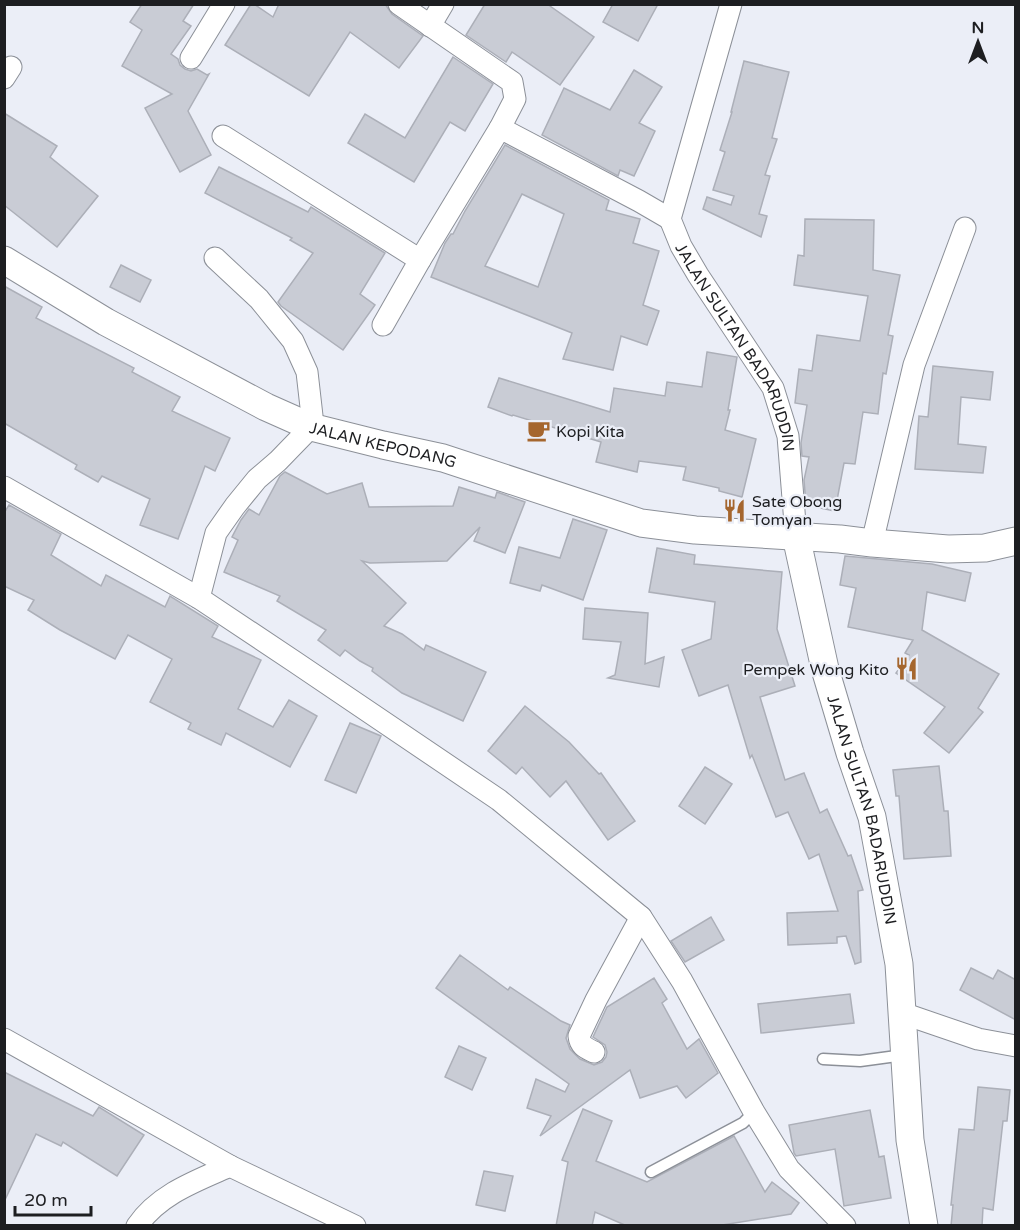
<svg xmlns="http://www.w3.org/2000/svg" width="1020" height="1230" viewBox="0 0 1020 1230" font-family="'Varela Round',sans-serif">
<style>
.building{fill:#c9ccd5;stroke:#acafb8;stroke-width:1.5;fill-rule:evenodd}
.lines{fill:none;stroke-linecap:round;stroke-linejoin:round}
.service-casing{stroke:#8c9098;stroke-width:13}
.minor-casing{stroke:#8c9098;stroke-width:23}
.tertiary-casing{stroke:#8c9098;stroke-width:29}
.service{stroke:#fff;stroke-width:10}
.minor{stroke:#fff;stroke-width:21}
.tertiary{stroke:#fff;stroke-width:27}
.labels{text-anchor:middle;stroke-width:4.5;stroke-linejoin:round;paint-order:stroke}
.street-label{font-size:16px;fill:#1d1e21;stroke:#ebeef7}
.poi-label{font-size:16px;fill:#1d1e21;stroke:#ebeef7;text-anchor:start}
</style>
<rect width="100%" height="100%" fill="#ebeef7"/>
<!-- building -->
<g class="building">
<polygon points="142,4 194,4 183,21 191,26 171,54 178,59 180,65 185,69 191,71 197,69 207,75 209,74 188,111 211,155 180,172 145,108 172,94 122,66 142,30 130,22"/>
<polygon points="251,4 254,4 273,17 279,4 385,4 392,14 423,36 399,68 350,32 309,96 225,45"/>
<polygon points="485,4 547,4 594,37 560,85 512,52 506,62 466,35"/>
<polygon points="613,4 658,4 638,41 603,22"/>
<polygon points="453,57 493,84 465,131 450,122 414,182 348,143 365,114 405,138"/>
<polygon points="744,61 789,72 772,138 777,139 765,175 770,176 759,214 767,216 761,237 703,209 707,197 731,205 734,196 713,190 725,152 720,150 732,112 731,112"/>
<polygon points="634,70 662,87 639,123 655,131 634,176 620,170 618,176 542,135 564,88 610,110"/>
<polygon points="4,113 57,146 50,157 98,196 57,247 4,205"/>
<path d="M 505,145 L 609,200 L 606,210 L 640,219 L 633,243 L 659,251 L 643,305 L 659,311 L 647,345 L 621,336 L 613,370 L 563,359 L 572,333 L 431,277 L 445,243 L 451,234 L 453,234 L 465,211 ZM 522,194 L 564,214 L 538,287 L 485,266 Z"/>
<polygon points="219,167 308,212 311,207 385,253 360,294 375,305 343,350 281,306 278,302 313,253 290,240 292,238 205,193"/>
<polygon points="805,219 874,220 873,270 900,275 888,335 893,336 886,374 883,373 878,414 863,412 855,464 844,463 835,511 806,505 804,480 809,457 802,456 801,443 807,405 795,403 799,369 812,371 817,335 860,341 868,296 794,285 798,255 804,256"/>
<polygon points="121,265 151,280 140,302 110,287"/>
<polygon points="4,286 42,307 36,318 134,368 132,372 180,397 172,411 230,438 215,471 205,466 178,539 140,525 150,499 102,476 98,482 75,469 77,465 4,423"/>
<polygon points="707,352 737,357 728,410 730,410 725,430 756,439 742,497 719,491 719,488 683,480 686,467 639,461 637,472 596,462 601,442 513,415 512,416 488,407 499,378 610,412 614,388 665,396 667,382 702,387"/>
<polygon points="933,366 993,372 990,400 961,397 958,444 986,447 983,473 915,469 919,416 928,417"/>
<polygon points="285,472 327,494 362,483 369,507 453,506 459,487 495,498 497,492 525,502 505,553 474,541 480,527 447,561 370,563 362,561 406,603 384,626 402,634 424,650 426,645 486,672 463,721 402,693 372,671 373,668 360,661 345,650 340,656 318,640 326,630 277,601 280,596 224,572 238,540 232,537 241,520 249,509 259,515 280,476"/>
<polygon points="9,505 61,534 51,555 101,586 106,575 165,607 170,596 218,626 212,637 261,660 238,709 273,727 289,700 317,716 290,767 226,733 221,745 188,729 191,723 150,702 172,659 128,635 115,659 60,630 28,610 34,600 4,586 4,513"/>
<polygon points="573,519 607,530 583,600 542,585 540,591 510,583 519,547 560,558"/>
<polygon points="657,548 695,555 694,564 782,572 777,629 795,686 760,697 785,780 804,773 820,813 827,809 848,856 851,855 863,890 858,891 861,962 855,964 846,936 837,937 837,943 788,945 787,913 838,911 819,854 809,859 788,812 776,817 752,755 750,758 728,685 699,696 682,650 711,639 715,602 649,592"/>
<polygon points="845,556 932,564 971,573 965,601 927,592 922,630 999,674 978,708 983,712 949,753 924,733 945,707 896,673 909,655 905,653 913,640 848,627 856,588 840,585"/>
<polygon points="585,608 648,613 645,664 664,657 659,687 608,678 615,675 621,642 583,639"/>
<polygon points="525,706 569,742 599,774 601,773 635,821 608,840 566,781 550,797 522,767 516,774 488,751"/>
<polygon points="350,723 381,736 356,793 325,780"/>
<polygon points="939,766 944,811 948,811 951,856 904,859 899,796 896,796 893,770"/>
<polygon points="705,767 732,784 705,824 679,806"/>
<polygon points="711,917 724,940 685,962 671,941"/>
<polygon points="460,955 508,990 510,987 561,1021 570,1025 566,1038 570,1049 580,1059 594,1065 602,1062 606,1057 607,1052 605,1045 593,1037 607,1007 654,978 667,999 662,1003 687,1049 699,1039 718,1073 686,1098 677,1086 640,1098 630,1070 540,1136 551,1116 527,1108 536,1079 565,1092 569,1084 436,988"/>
<polygon points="971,968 993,979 998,970 1016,980 1016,1020 960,990"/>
<polygon points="850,994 854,1023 761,1033 758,1004"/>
<polygon points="459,1046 486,1058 472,1090 445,1077"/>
<polygon points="4,1072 93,1116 99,1107 144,1135 117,1176 63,1142 61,1146 36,1134 4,1202"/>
<polygon points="978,1087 1010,1090 1007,1121 1003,1121 993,1210 983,1208 982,1226 951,1226 953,1205 951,1205 959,1129 974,1130"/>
<polygon points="583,1109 612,1121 596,1161 647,1182 734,1136 765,1192 772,1182 799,1203 791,1214 716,1226 627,1226 595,1212 592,1226 556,1226 568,1162 562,1160"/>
<polygon points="870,1110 879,1157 884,1156 891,1198 844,1206 835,1149 796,1156 794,1153 789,1125"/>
<polygon points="484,1171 513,1176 505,1211 476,1205"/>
</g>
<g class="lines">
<defs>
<g id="service">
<polyline points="823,1059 860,1061 904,1055"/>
<polyline points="651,1172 743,1123 754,1112"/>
</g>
<g id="minor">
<polyline points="399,4 512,82 515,99 500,128"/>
<path id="s1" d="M 731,4 L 670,219 L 681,246 L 698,275 L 773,388 L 788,436 L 796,536"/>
<polyline points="430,26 443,4"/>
<polyline points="191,58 224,4"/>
<polyline points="4,78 11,67"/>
<polyline points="223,136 420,260 500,128 639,201 670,219"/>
<polyline points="383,325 420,260"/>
<polyline points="4,487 199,598 295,662 499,800 641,917 682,981 754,1112 789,1169 845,1226"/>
<polyline points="872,543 914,365 965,228"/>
<polyline points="199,598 216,533 235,506 257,479 278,461 311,427 312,416 307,372 293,341 259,299 215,258"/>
<polyline points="902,1013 978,1039 1016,1046"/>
<polyline points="4,1039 230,1166"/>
<path d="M 594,1052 C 586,1048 580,1046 579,1036 L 596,1000 L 641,917"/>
<path d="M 137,1226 C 159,1194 196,1181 230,1166 L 355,1226"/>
</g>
<g id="tertiary">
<path id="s2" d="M 4,260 L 106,322 L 266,407 L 311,427 L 383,445 L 443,458 L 641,523 L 695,530 L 840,539 L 872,543 L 948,549 L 985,548 L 1016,541"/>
<path id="s3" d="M 796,536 L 825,669 L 850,753 L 872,817 L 899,964 L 910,1140 L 924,1226"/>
</g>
</defs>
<!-- service casing -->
<use href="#service" class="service-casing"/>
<!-- minor casing -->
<use href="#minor" class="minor-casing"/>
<!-- tertiary casing -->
<use href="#tertiary" class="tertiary-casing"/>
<!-- service -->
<use href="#service" class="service"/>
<!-- minor -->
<use href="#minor" class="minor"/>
<!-- tertiary -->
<use href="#tertiary" class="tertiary"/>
</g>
<!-- icons -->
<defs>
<symbol id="cafe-bare" viewBox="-9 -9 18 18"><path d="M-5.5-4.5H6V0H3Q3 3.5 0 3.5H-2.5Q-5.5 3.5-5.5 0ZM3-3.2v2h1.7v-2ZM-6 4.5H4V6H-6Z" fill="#a5662e" stroke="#ebeef7" stroke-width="2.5" paint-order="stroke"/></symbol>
<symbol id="restaurant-bare" viewBox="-9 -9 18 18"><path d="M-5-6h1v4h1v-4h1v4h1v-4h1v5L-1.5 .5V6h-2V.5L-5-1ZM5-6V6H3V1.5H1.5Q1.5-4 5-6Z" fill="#a5662e" stroke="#ebeef7" stroke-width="2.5" paint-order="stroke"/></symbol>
</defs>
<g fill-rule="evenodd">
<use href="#cafe-bare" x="522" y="414" width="33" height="33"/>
<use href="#restaurant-bare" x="718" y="494" width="33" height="33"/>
<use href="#restaurant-bare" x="890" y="652" width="33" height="33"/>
</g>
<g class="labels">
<!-- street labels -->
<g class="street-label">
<text dy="6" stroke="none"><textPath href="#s1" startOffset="369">JALAN SULTAN BADARUDDIN</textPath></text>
<text dy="6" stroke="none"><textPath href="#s2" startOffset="424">JALAN KEPODANG</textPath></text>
<text dy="6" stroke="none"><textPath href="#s3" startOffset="282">JALAN SULTAN BADARUDDIN</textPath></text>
</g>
<!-- poi labels -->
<g class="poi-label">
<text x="556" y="437">Kopi Kita</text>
<text x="752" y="507">Sate Obong<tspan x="752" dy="18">Tomyan</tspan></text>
<text x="889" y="675" text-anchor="end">Pempek Wong Kito</text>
</g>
</g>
<!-- border -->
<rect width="1020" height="1230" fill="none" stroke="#1d1e21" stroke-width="12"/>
<!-- north arrow -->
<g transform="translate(978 42)" stroke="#ebeef7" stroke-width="4.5" paint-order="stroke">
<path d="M0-4.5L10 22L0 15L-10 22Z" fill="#1d1e21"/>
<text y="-9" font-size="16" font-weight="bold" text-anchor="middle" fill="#1d1e21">N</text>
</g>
<!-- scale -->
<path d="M15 1206v9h76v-9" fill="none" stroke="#1d1e21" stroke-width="3"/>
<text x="24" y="1206" font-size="18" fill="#1d1e21" stroke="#ebeef7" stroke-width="4.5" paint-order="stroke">20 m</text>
</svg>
